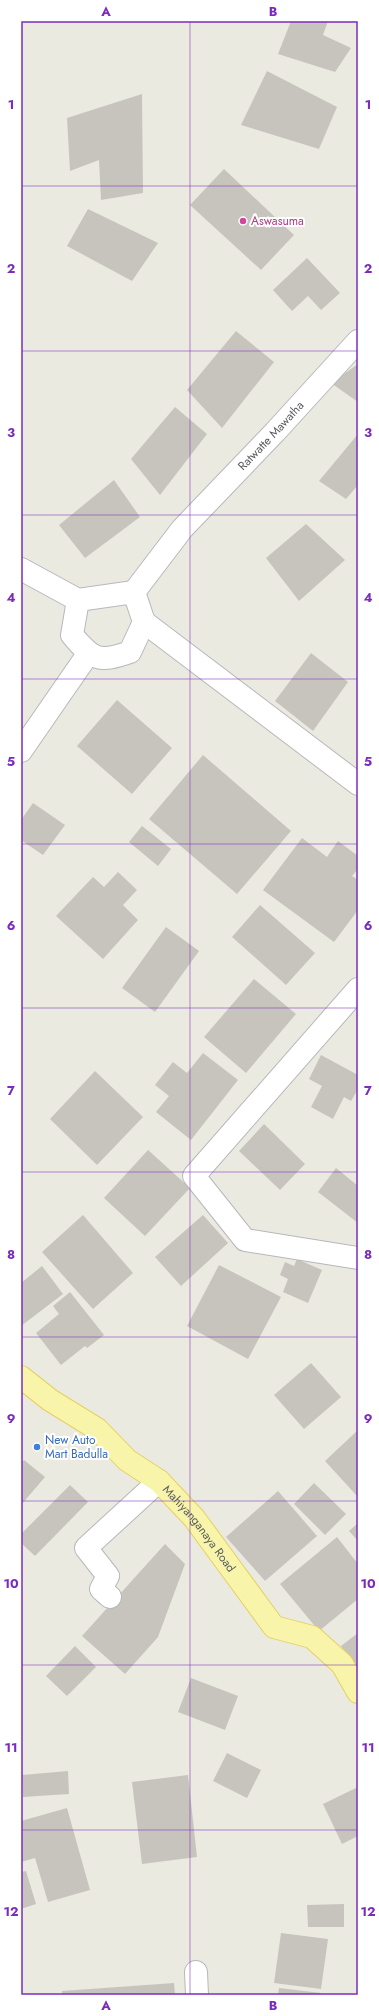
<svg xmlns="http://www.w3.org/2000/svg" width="379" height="2016" viewBox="0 0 379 2016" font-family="Jost,sans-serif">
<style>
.building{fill:#c7c4be}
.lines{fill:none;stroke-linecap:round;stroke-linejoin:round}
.minor-casing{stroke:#b7b8bd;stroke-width:24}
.major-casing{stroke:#e5d061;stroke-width:24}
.minor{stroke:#fff;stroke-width:22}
.major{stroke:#f8f5aa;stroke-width:22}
.grid{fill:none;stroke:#7b2cbf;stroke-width:1;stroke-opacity:0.55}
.hotel-dot{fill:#d1479c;stroke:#fff;stroke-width:1.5}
.shop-dot{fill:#3f7fe0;stroke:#fff;stroke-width:1.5}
.labels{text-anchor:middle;stroke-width:4;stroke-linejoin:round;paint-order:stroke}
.hotel-label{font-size:12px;fill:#b23c85;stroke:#fff;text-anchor:start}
.street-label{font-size:12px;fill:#5a5c61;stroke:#fff}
.shop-label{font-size:12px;fill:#366cbe;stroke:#fff;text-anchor:start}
.neatline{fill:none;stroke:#7b2cbf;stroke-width:1.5}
.grid-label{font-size:13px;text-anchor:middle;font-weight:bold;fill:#7b2cbf}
</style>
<rect width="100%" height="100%" fill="#ebeae1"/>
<!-- building -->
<g class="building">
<polygon points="291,21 328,21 323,35 351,48 335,72 278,54"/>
<polygon points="267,71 337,107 319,149 241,125"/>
<polygon points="142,94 143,193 101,200 99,160 70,171 67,118"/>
<polygon points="224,169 294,235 261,270 190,205"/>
<polygon points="88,209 158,243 132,281 67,246"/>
<polygon points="307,258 340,293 321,310 308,296 292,311 273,290"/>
<polygon points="236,331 274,362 222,428 187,390"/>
<polygon points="358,364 358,402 331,383"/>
<polygon points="175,407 207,434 160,495 131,459"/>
<polygon points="358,434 358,485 346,499 319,481"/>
<polygon points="114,480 140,517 85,558 59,525"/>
<polygon points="306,524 345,560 299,601 266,558"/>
<polygon points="311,653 348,682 313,731 275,701"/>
<polygon points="117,700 172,748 132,794 77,746"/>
<polygon points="203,755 291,831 237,894 149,819"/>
<polygon points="33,803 65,825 43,855 21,840 21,820"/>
<polygon points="142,826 171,849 158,866 129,842"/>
<polygon points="302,838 327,857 338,841 358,856 358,869 352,876 358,880 358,910 334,942 263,890"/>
<polygon points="118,872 137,890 123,905 138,920 103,959 56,916 93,877 104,887"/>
<polygon points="260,905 315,953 286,985 232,937"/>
<polygon points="166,927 199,951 155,1012 122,988"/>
<polygon points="254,979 296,1014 246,1073 204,1037"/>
<polygon points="203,1053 238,1080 191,1140 156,1112 169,1096 155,1085 173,1062 187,1073"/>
<polygon points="321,1055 358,1075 358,1089 351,1101 344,1097 333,1119 311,1107 322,1086 309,1079"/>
<polygon points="95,1071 143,1117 97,1165 50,1119"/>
<polygon points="264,1124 305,1164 280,1190 239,1151"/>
<polygon points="148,1150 190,1188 145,1236 104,1198"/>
<polygon points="336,1168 358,1186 358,1223 318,1192"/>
<polygon points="83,1215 133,1273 93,1309 42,1252"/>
<polygon points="203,1215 228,1243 181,1286 155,1257"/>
<polygon points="297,1259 322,1270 308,1303 283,1292 288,1279 280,1275 285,1262 294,1266"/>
<polygon points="219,1265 281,1297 248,1359 187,1326"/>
<polygon points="42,1266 63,1294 21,1326 21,1283"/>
<polygon points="70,1292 104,1335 87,1348 85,1346 61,1365 36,1333 59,1314 53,1306"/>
<polygon points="311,1363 341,1397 304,1429 274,1395"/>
<polygon points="358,1430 358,1497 325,1461"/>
<polygon points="24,1460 45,1477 21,1505 21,1463"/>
<polygon points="314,1483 346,1514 325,1535 294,1504"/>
<polygon points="70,1485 88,1502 35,1556 21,1543 21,1534"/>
<polygon points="278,1491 317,1536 265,1581 226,1537"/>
<polygon points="358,1523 358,1541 349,1531"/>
<polygon points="337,1537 358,1564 358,1599 319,1631 280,1584"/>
<polygon points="165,1544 185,1564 158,1637 125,1674 82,1636"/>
<polygon points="358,1633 358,1668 341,1646"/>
<polygon points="75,1646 96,1667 67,1696 46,1676"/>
<polygon points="191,1678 238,1696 225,1730 178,1712"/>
<polygon points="227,1753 261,1770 247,1798 213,1781"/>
<polygon points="68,1771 69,1794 23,1797 22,1775"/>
<polygon points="188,1775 197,1857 142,1864 132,1782"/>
<polygon points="356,1788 358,1792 358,1836 342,1844 323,1804"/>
<polygon points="67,1808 90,1890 48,1902 35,1858 21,1862 21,1821"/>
<polygon points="26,1871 36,1904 21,1909 21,1872"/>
<polygon points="344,1904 344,1927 308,1927 307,1905"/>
<polygon points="281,1933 328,1939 321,1989 274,1983"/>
<polygon points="174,1983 175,1995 62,1995 62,1991"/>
<polygon points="279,1988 321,1993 321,1995 278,1995"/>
</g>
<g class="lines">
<defs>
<g id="minor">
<polyline points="21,569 78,600"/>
<path id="s1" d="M 134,592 L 182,529 L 275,432 L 358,341"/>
<path d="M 134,592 L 144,622 L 130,652 C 99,663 93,660 72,635 L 78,600 Z"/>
<polyline points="144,622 358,784"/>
<polyline points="21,751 88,654"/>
<polyline points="358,989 194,1176 245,1240 358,1258"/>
<polyline points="110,1597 101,1589 108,1576 86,1548 159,1481"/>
<polyline points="196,1972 197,1995"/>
</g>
<g id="major">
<path id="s2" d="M 21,1377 L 50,1400 L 97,1429 L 127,1460 L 159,1481 L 194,1518 L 274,1627 L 312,1637 L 342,1664 L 358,1692"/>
</g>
</defs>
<!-- minor casing -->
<use href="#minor" class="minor-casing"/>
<!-- major casing -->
<use href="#major" class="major-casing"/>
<!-- minor -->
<use href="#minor" class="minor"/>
<!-- major -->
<use href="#major" class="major"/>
</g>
<!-- grid -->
<path class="grid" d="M 190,21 L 190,1995M 21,186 L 358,186M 21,351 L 358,351M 21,515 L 358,515M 21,679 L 358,679M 21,844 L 358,844M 21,1008 L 358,1008M 21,1172 L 358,1172M 21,1337 L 358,1337M 21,1501 L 358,1501M 21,1665 L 358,1665M 21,1830 L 358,1830"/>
<!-- markers -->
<circle class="hotel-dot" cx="243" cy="221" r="4"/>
<circle class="shop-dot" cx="37" cy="1447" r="4"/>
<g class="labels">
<!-- hotel labels -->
<g class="hotel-label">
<text x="251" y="225">Aswasuma</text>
</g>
<!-- street labels -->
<g class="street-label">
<text dy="4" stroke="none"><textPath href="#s1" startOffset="208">Ratwatte Mawatha</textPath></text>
<text dy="4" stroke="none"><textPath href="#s2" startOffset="236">Mahiyanganaya Road</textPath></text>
</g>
<!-- shop labels -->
<g class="shop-label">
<text x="45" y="1444">New Auto<tspan x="45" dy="14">Mart Badulla</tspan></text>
</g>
</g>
<!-- border -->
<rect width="379" height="2016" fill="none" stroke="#ffffff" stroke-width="44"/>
<rect x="22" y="22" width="335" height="1972" class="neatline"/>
<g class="grid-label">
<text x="106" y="16">A</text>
<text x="273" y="16">B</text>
<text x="11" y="109">1</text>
<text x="368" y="109">1</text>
<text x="11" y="273">2</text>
<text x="368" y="273">2</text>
<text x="11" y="437">3</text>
<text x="368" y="437">3</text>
<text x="11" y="602">4</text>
<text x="368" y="602">4</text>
<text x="11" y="766">5</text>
<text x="368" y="766">5</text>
<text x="11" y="930">6</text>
<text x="368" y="930">6</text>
<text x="11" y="1095">7</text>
<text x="368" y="1095">7</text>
<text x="11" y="1259">8</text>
<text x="368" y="1259">8</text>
<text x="11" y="1423">9</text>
<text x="368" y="1423">9</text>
<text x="11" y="1588">10</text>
<text x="368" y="1588">10</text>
<text x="11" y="1752">11</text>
<text x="368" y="1752">11</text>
<text x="11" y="1916">12</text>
<text x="368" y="1916">12</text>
<text x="106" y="2010">A</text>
<text x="273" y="2010">B</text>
</g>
</svg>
